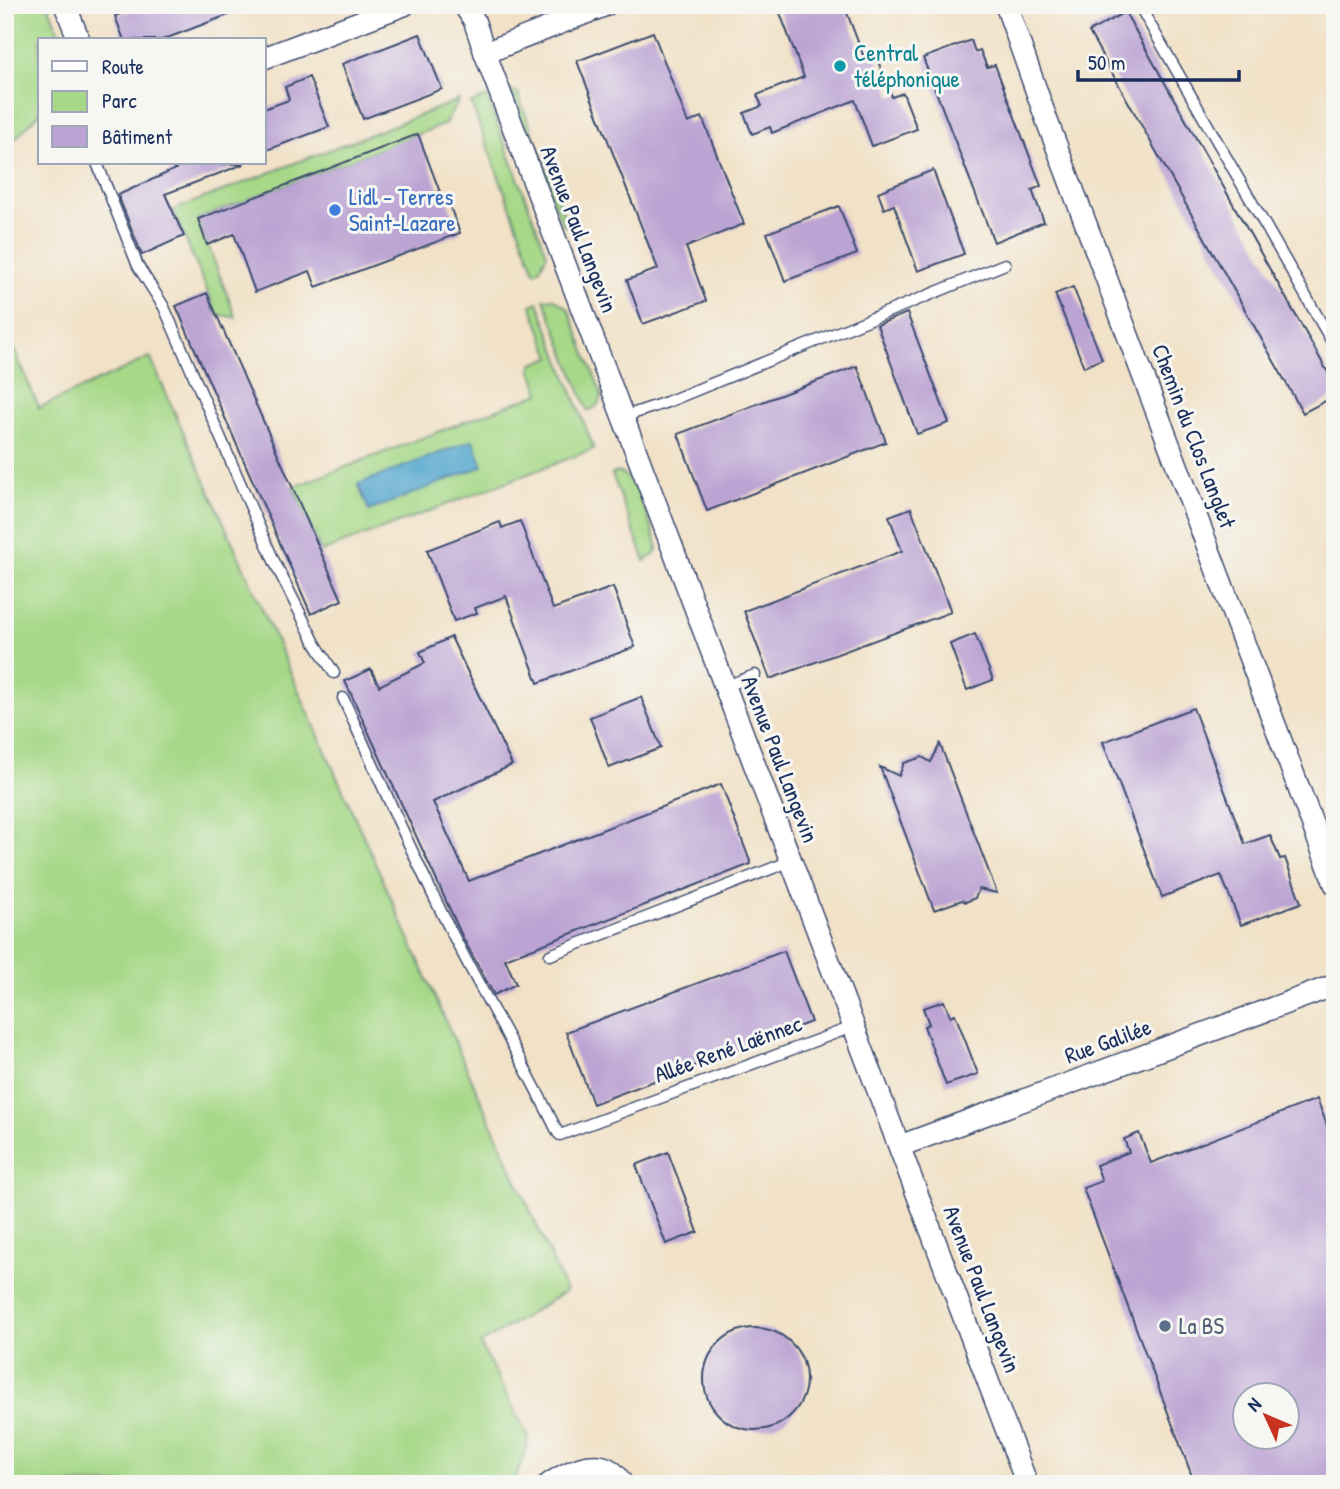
<svg xmlns="http://www.w3.org/2000/svg" width="1340" height="1489" viewBox="0 0 1340 1489" font-family="'Patrick Hand',sans-serif">
<style>
.green{fill:#a6d887;stroke:#608472;stroke-width:2}
.water{fill:#51a6cd;stroke:#366a96;stroke-width:2}
.building{fill:#bba3d3;fill-rule:evenodd}
.lines{fill:none;stroke-linecap:round;stroke-linejoin:round}
.lane-casing{stroke:#3b4a6e;stroke-width:13}
.street-casing{stroke:#3b4a6e;stroke-width:24}
.lane{stroke:#fff;stroke-width:10}
.street{stroke:#fff;stroke-width:21}
.culture-dot{fill:#0f9aa8;stroke:#f6f6f2;stroke-width:2.5}
.shop-dot{fill:#3f7fe0;stroke:#f6f6f2;stroke-width:2.5}
.service-dot{fill:#5c6f8a;stroke:#f6f6f2;stroke-width:2.5}
.labels{text-anchor:middle;stroke-width:6;stroke-linejoin:round;paint-order:stroke}
.culture-label{font-size:23px;fill:#0d838f;stroke:#f6f6f2;text-anchor:start}
.shop-label{font-size:23px;fill:#366cbe;stroke:#f6f6f2;text-anchor:start}
.street-label{font-size:23px;fill:#1b2f5e;stroke:#f6f6f2}
.service-label{font-size:23px;fill:#4e5e75;stroke:#f6f6f2;text-anchor:start}
</style>
<rect width="100%" height="100%" fill="#f6f6f2"/>
<filter id="ink" filterUnits="userSpaceOnUse"><feTurbulence type="fractalNoise" baseFrequency=".0143" numOctaves="2"/><feDisplacementMap in="SourceGraphic" scale="14" xChannelSelector="R" yChannelSelector="G"/><feConvolveMatrix kernelMatrix="1 2 1 2 8 2 1 2 1" color-interpolation-filters="sRGB"/></filter>
<filter id="wash" filterUnits="userSpaceOnUse"><feTurbulence type="fractalNoise" baseFrequency=".00686" numOctaves="4" result="noise"/><feDisplacementMap in="SourceGraphic" scale="28" xChannelSelector="R" yChannelSelector="G"/><feGaussianBlur stdDeviation="1.57" result="paint"/><feColorMatrix in="noise" values="0 0 0 0 0 0 0 0 0 0 0 0 0 0 0 0 0 1.4 0 .05"/><feComposite in="paint" operator="in"/></filter>
<g filter="url(#wash)">
<rect width="100%" height="100%" fill="#f1e1c6"/>
<!-- green -->
<g class="green">
<polygon points="5,5 48,5 62,40 40,40 40,113 5,149"/>
<polygon points="510,90 517,92 568,225 566,226 562,224"/>
<polygon points="487,97 547,254 539,270 535,272 471,103"/>
<polygon points="459,100 445,124 198,219 236,318 217,314 173,210"/>
<path d="M 553,298 L 568,308 L 602,395 C 599,404 597,408 588,411 L 544,299 Z"/>
<polygon points="538,302 594,449 321,552 293,487 540,393 531,368 533,364 551,357 531,305"/>
<polygon points="5,328 39,408 150,357 566,1291 480,1344 529,1438 514,1484 5,1484"/>
<path d="M 618,472 C 639,477 650,527 658,547 L 655,554 L 645,561 L 612,474 Z"/>
</g>
<!-- water -->
<polygon class="water" points="473,440 483,466 369,511 358,484"/>
<g id="blocks">
<!-- building -->
<g class="building">
<polygon points="143,5 249,5 249,7 162,40 124,40 115,16"/>
<polygon points="777,5 844,5 863,55 874,51 892,97 903,93 917,129 872,146 855,100 772,133 770,127 752,134 744,113 762,106 757,95 804,77"/>
<polygon points="1125,12 1335,385 1335,396 1303,413 1089,32"/>
<polygon points="653,32 688,123 702,117 744,224 686,247 706,301 643,324 627,280 658,269 577,61"/>
<polygon points="420,34 442,89 363,119 342,64"/>
<polygon points="971,40 975,52 980,50 987,67 995,65 1041,186 1032,190 1044,222 994,242 923,58"/>
<polygon points="309,77 329,127 264,151 264,109 289,100 285,87"/>
<polygon points="418,134 443,200 447,199 460,233 316,287 310,271 255,292 234,234 207,245 198,219"/>
<polygon points="174,163 244,164 165,194 184,236 142,255 118,195 176,169"/>
<polygon points="933,170 964,254 918,271 894,205 884,209 878,192"/>
<polygon points="839,206 857,254 785,281 767,233"/>
<polygon points="1073,287 1102,359 1084,367 1055,294"/>
<polygon points="207,293 342,600 311,614 176,306"/>
<polygon points="907,313 949,423 917,434 877,325"/>
<polygon points="857,366 886,442 707,511 678,434"/>
<polygon points="911,508 951,612 770,679 744,611 902,551 889,516"/>
<polygon points="520,521 553,609 613,587 635,647 538,683 506,596 475,608 477,613 454,621 427,550 500,522 502,528"/>
<polygon points="975,634 993,680 967,690 950,644"/>
<polygon points="451,637 512,765 433,802 469,881 721,784 751,864 505,959 516,984 494,995 463,938 345,681 371,669 379,686 425,663 420,652"/>
<polygon points="641,697 661,748 609,768 590,717"/>
<polygon points="1193,708 1245,844 1270,835 1280,859 1285,858 1301,903 1241,925 1221,875 1162,897 1103,742"/>
<polygon points="940,744 997,893 979,889 975,898 966,902 962,900 934,910 880,767 899,776 904,763 922,757 931,762"/>
<polygon points="784,951 811,1022 593,1104 566,1032"/>
<polygon points="944,1001 950,1016 955,1014 978,1074 946,1085 924,1026 929,1024 923,1008"/>
<path d="M 1317,1099 L 1335,1146 L 1335,1484 L 1195,1484 L 1083,1188 L 1102,1181 L 1096,1165 L 1129,1152 L 1124,1139 L 1139,1133 L 1151,1163 ZM 1245,1395 L 1287,1395 L 1287,1437 L 1245,1437 Z"/>
<polygon points="668,1152 698,1232 666,1244 636,1165"/>
<circle cx="755" cy="1379" r="51"/>
</g>
</g>
</g>
<g filter="url(#ink)">
<use href="#blocks" fill-opacity="0" stroke="#3b4a6e" stroke-width="2"/>
<g class="lines">
<defs>
<g id="lane">
<polyline points="1139,5 1335,347"/>
<polyline points="97,163 138,266 164,307 274,561 315,643 334,673"/>
<polyline points="623,417 667,402 1005,264"/>
<polyline points="724,687 755,675"/>
<path d="M 343,698 C 379,777 413,858 453,935 C 487,1002 526,1066 558,1133 L 560,1135 L 855,1026"/>
<polyline points="550,955 791,861"/>
<polyline points="1011,1484 1025,1478"/>
</g>
<g id="street">
<polyline points="65,5 79,40"/>
<polyline points="464,5 474,20 485,53 606,5"/>
<polyline points="1006,5 1047,121 1335,884"/>
<polyline points="485,53 1027,1484"/>
<polyline points="264,58 404,5"/>
<polyline points="900,1146 1335,985"/>
<path d="M 549,1484 C 571,1470 605,1451 622,1484"/>
</g>
</defs>
<!-- lane casing -->
<use href="#lane" class="lane-casing"/>
<!-- street casing -->
<use href="#street" class="street-casing"/>
<!-- lane -->
<use href="#lane" class="lane"/>
<!-- street -->
<use href="#street" class="street"/>
</g>
</g>
<!-- markers -->
<circle class="culture-dot" cx="840" cy="66" r="7"/>
<circle class="shop-dot" cx="335" cy="210" r="7"/>
<circle class="service-dot" cx="1165" cy="1326" r="7"/>
<g class="labels">
<!-- culture labels -->
<g class="culture-label">
<text x="854" y="61">Central<tspan x="854" dy="26">téléphonique</tspan></text>
</g>
<!-- shop labels -->
<g class="shop-label">
<text x="349" y="205">Lidl - Terres<tspan x="349" dy="26">Saint-Lazare</tspan></text>
</g>
<!-- street labels -->
<g class="street-label">
<text transform="translate(579 229) rotate(69)" y="8">Avenue Paul Langevin</text>
<text transform="translate(1194 436) rotate(69)" y="8">Chemin du Clos Langlet</text>
<text transform="translate(780 759) rotate(69)" y="8">Avenue Paul Langevin</text>
<text transform="translate(1108 1041) rotate(-20)" y="8">Rue Galilée</text>
<text transform="translate(728 1049) rotate(-20)" y="8">Allée René Laënnec</text>
<text transform="translate(982 1289) rotate(69)" y="8">Avenue Paul Langevin</text>
</g>
<!-- service labels -->
<g class="service-label">
<text x="1179" y="1334">La BS</text>
</g>
</g>
<!-- margin -->
<rect width="1340" height="1489" fill="none" stroke="#f6f6f2" stroke-width="28"/>
<!-- legend -->
<rect x="38" y="38" width="228" height="126" fill="#f6f6f2" stroke="#9ea6b7" stroke-width="2"/>
<rect x="52" y="61" width="35" height="10" fill="#ffffff" stroke="#9ea6b7" stroke-width="2"/>
<text x="102" y="74" font-size="21" fill="#1b2f5e">Route</text>
<rect x="52" y="91" width="35" height="21" fill="#a6d887" stroke="#9ea6b7" stroke-width="2"/>
<text x="102" y="108" font-size="21" fill="#1b2f5e">Parc</text>
<rect x="52" y="126" width="35" height="21" fill="#bba3d3" stroke="#9ea6b7" stroke-width="2"/>
<text x="102" y="144" font-size="21" fill="#1b2f5e">Bâtiment</text>
<!-- north arrow -->
<g transform="translate(1266 1416) rotate(314)"><circle r="33" fill="#f6f6f2" stroke="#9ea6b7" stroke-width="2"/>
<path d="M0-5L12 26L0 18L-12 26Z" fill="#c8321e"/>
<text y="-10" font-size="19" font-weight="bold" text-anchor="middle" fill="#1b2f5e">N</text>
</g>
<!-- scale -->
<path d="M1078 70v10h161v-10" fill="none" stroke="#1b2f5e" stroke-width="3.5"/>
<text x="1088" y="70" font-size="21" fill="#1b2f5e" stroke="#f6f6f2" stroke-width="5" paint-order="stroke">50 m</text>
</svg>
